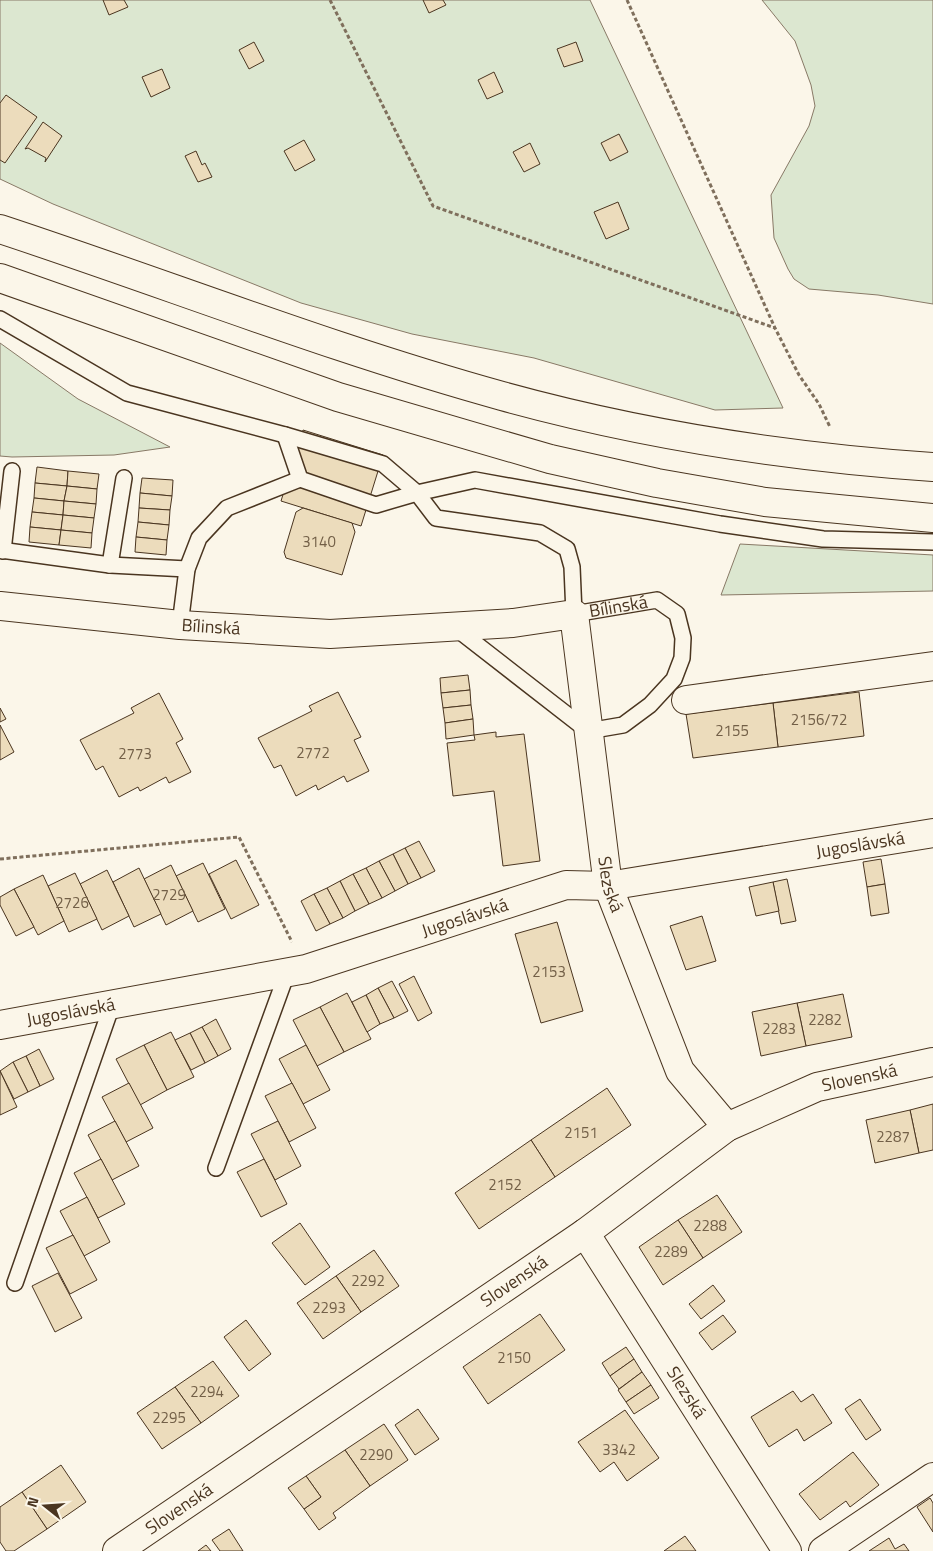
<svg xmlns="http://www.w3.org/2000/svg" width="933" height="1551" viewBox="0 0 933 1551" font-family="'Titillium Web',sans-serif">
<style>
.green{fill:#dce7d0;stroke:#887966}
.building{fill:#ecdcbc;stroke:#4a3520}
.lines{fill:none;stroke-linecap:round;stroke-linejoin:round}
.service-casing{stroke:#4a3520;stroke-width:18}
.minor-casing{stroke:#4a3520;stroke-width:30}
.trunk-casing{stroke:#4a3520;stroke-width:30}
.path{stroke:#7f6f5c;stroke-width:3;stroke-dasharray:4 2.5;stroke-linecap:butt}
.service{stroke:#fbf6e9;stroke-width:15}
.minor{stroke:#fbf6e9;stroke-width:28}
.trunk{stroke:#fbf6e9;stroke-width:28}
.labels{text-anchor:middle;stroke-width:4;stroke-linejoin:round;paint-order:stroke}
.number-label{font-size:15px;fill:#725f47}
.street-label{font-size:18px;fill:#4a3520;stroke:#fbf6e9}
</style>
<rect width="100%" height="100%" fill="#fbf6e9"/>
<!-- green -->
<g class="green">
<polygon points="0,0 590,0 783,408 715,410 534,358 412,334 301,303 53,204 0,179"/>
<polygon points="762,0 933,0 933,304 878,295 809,289 794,279 788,269 774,238 771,195 809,126 815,106 811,85 795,41"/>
<polygon points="0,343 78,399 170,447 114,455 12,457 0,456"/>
<polygon points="740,544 933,555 933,591 721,595"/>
</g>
<!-- building -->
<g class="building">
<polygon points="103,0 124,0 128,7 109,15"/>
<polygon points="423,0 443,0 446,5 429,13"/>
<polygon points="254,42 264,61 249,69 239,50"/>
<polygon points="576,42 583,61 564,67 557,49"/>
<polygon points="162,69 170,88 151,97 142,77"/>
<polygon points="494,72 503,92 487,99 478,80"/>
<polygon points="6,95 37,117 5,163 0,160 0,103"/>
<polygon points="43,122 62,136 45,162 46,158 28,148 25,149"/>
<polygon points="619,134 628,152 610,161 601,143"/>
<polygon points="304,140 315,160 295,171 284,151"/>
<polygon points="530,143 540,164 524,172 513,152"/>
<polygon points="196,151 202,165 205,163 212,177 198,182 185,156"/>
<polygon points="618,202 629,229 606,239 594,212"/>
<polygon points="303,430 383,455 361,526 281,501"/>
<polygon points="37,467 68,471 67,486 35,483"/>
<polygon points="68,471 99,474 97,489 67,486"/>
<polygon points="142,478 173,480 172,496 140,493"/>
<polygon points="35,483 67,486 64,501 34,498"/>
<polygon points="67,486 97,489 96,504 64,501"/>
<polygon points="140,493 172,496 170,510 139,508"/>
<polygon points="34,498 64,501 63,515 32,512"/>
<polygon points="64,501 96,504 94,518 63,515"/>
<polygon points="139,508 170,510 169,525 138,522"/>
<polygon points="303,508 352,523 355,532 342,575 286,558 284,552 296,512"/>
<polygon points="32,512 63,515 61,530 30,527"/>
<polygon points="63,515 94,518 92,533 61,530"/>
<polygon points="138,522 169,525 167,540 136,537"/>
<polygon points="30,527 61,530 59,545 29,542"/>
<polygon points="61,530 92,533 91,548 59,545"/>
<polygon points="136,537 167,540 166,555 135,552"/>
<polygon points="468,675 470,690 441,693 440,678"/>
<polygon points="470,690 471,705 443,708 441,693"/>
<polygon points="338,692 361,737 354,740 369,771 347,782 344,776 318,790 316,785 296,796 281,765 274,768 258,738 312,711 309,706"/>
<polygon points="859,692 864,736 778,747 773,703"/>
<polygon points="159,693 183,739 176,743 191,772 169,783 166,777 140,791 138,787 119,797 103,766 96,770 80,740 134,713 131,708"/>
<polygon points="773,703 778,747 693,758 686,714"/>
<polygon points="471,705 473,719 445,723 443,708"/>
<polygon points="0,708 6,719 0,722"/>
<polygon points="473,719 474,735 446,739 445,723"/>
<polygon points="0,725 14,752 0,760"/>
<polygon points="496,732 496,737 524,734 540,861 503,866 494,791 453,796 447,743 475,740 474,735"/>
<polygon points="419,841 435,871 421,878 405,848"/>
<polygon points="405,848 421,878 408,884 393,854"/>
<polygon points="393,854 408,884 395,891 379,861"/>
<polygon points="881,859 885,884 867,887 863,862"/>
<polygon points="236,860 259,905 231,919 209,874"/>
<polygon points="379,861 395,891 382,898 366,868"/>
<polygon points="203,863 225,909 198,922 176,876"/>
<polygon points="171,865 193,911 166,925 144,879"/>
<polygon points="139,868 161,914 134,927 113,882"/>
<polygon points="366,868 382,898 369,904 353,874"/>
<polygon points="107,870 129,916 102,930 80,884"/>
<polygon points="75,873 97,919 69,932 48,886"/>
<polygon points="353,874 369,904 355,911 340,881"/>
<polygon points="43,875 64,921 38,935 14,889"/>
<polygon points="787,879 796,921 781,924 773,882"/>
<polygon points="340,881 355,911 343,918 327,888"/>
<polygon points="773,882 779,911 756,916 749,887"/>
<polygon points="885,884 889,913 871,916 867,887"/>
<polygon points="327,888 343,918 330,924 314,894"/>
<polygon points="14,889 34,927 16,936 0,905 0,897"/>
<polygon points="314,894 330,924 316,931 301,901"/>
<polygon points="702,916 716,961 686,970 670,926"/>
<polygon points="557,922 583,1011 541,1023 515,934"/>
<polygon points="414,976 432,1013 418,1021 399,984"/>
<polygon points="392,981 408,1011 394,1018 378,988"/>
<polygon points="378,988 394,1018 380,1024 366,995"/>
<polygon points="347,993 371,1039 344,1052 320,1007"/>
<polygon points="843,994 852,1037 806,1046 797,1003"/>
<polygon points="366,995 380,1024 367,1032 352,1002"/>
<polygon points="797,1003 806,1046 761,1056 752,1012"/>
<polygon points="320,1007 344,1052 317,1066 293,1020"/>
<polygon points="216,1019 231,1049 218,1056 202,1027"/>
<polygon points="202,1027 218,1056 205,1063 190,1033"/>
<polygon points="171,1032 194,1077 167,1090 144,1045"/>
<polygon points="190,1033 205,1063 191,1070 175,1040"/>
<polygon points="144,1045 167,1090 140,1105 116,1059"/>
<polygon points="306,1045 330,1090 303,1104 279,1059"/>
<polygon points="39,1049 54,1079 40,1086 26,1056"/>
<polygon points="26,1056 40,1086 28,1092 13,1062"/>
<polygon points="13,1062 28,1092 14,1099 0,1071"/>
<polygon points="0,1071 17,1107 0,1115"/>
<polygon points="129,1083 153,1128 126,1142 102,1097"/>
<polygon points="292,1083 316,1128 289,1142 265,1096"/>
<polygon points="607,1088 631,1125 555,1177 531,1140"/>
<polygon points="933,1104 933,1150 919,1153 910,1110"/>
<polygon points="910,1110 919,1153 875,1163 866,1120"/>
<polygon points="115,1121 139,1166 112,1180 88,1135"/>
<polygon points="278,1121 301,1166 275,1180 251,1134"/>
<polygon points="531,1140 555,1177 479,1229 455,1193"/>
<polygon points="101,1159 125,1204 98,1218 74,1173"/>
<polygon points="264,1159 287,1204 261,1217 237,1172"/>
<polygon points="717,1195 742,1232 703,1258 678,1220"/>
<polygon points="87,1197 110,1242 84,1256 60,1211"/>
<polygon points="678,1220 703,1258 663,1285 639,1247"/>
<polygon points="300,1223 330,1267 305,1285 272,1243"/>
<polygon points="73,1235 97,1280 70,1294 46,1248"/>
<polygon points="374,1250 399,1286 361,1312 336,1276"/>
<polygon points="58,1273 82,1318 55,1332 32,1286"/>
<polygon points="336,1276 361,1312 323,1339 297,1303"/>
<polygon points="713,1285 725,1301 701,1319 689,1304"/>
<polygon points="540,1314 565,1350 488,1404 463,1367"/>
<polygon points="723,1315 736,1332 712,1350 699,1333"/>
<polygon points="246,1320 271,1354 249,1371 224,1337"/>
<polygon points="626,1347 634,1359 610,1376 602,1363"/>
<polygon points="634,1359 642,1372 619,1389 610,1376"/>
<polygon points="213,1361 239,1396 201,1423 175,1387"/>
<polygon points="642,1372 651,1385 626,1402 618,1390"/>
<polygon points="651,1385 659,1398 634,1414 626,1402"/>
<polygon points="175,1387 201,1423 162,1449 137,1413"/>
<polygon points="793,1391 801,1402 813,1394 832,1423 804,1441 797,1429 769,1447 751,1417"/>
<polygon points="860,1399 881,1430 866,1440 845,1409"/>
<polygon points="418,1409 439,1439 415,1455 395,1425"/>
<polygon points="625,1410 659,1458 627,1481 614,1462 600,1472 578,1442"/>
<polygon points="384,1424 408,1460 370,1486 345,1450"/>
<polygon points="345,1450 370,1486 333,1513 336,1518 319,1530 304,1509 321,1497 306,1476"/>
<polygon points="853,1452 879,1485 850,1507 846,1501 820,1520 799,1494"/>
<polygon points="61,1465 86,1502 47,1529 22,1492"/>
<polygon points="306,1476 321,1497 304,1509 288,1488"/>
<polygon points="22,1492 47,1529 14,1551 6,1551 0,1542 0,1507"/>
<polygon points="930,1498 933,1503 933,1532 917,1507"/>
<polygon points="229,1529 243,1551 220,1551 212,1540"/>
<polygon points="685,1536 696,1551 664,1551"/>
<polygon points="889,1538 895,1549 904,1544 909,1551 869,1551"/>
<polygon points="206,1545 211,1551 198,1551"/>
</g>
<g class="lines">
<defs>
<g id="service">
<polyline points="0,319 127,393 285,435 383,464 417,493 475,480 720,524 823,539 933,542"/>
<path id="s1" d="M 285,435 L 300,479 L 376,505 L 417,493 L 436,518 L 540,533 L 567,549 L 572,567 L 574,614 L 657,600 L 677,614 L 683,638 L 682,658 L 674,679 L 650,705 L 623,725 L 588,731 L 453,626"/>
<polyline points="0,550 110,565 187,569"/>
<polyline points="3,551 12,471"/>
<polyline points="110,565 124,478"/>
<polyline points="180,625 187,569 199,538 227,508 300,479"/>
<polyline points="216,1168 287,973"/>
<polyline points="15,1283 112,1005"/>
</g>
<g id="minor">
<path id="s2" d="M 0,606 L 180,625 L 330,634 L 513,623 L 574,614 L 608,886 L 680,1071 L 727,1127"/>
<polyline points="686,700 933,666"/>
<path id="s3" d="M 0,1025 L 306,969 L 566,885 L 608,886 L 933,833"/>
<path id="s4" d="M 585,1233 L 787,1551"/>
<path id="s5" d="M 117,1551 L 585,1233 L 727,1127 L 817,1087 L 933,1062"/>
<polyline points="823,1551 933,1477"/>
</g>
<g id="trunk">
<path d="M 0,229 C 167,284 332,349 502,396 C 643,435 788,457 933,467"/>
<polyline points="0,278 338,397 550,459 657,483 765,502 933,518"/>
</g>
</defs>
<!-- service casing -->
<use href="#service" class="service-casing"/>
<!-- minor casing -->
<use href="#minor" class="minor-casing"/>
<!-- trunk casing -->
<use href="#trunk" class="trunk-casing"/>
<!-- path -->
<g class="path">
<polyline points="330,0 433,206 775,328"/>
<polyline points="627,0 775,328 799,375 819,404 830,427"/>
<polyline points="0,859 239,837 292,942"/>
</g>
<!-- service -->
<use href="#service" class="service"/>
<!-- minor -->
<use href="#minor" class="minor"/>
<!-- trunk -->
<use href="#trunk" class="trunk"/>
</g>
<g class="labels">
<!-- number labels -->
<g class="number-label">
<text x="319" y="547">3140</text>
<text x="819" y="725">2156/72</text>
<text x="732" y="736">2155</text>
<text x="313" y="758">2772</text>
<text x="135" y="759">2773</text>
<text x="169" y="900">2729</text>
<text x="72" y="908">2726</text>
<text x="549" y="977">2153</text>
<text x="825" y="1025">2282</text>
<text x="779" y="1034">2283</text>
<text x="581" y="1138">2151</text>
<text x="893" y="1142">2287</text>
<text x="505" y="1190">2152</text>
<text x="710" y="1231">2288</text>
<text x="671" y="1257">2289</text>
<text x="368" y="1286">2292</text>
<text x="329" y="1313">2293</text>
<text x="514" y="1363">2150</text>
<text x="207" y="1397">2294</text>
<text x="169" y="1423">2295</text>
<text x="619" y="1455">3342</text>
<text x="376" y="1460">2290</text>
</g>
<!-- street labels -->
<g class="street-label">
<text dy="6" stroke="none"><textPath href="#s1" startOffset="448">Bílinská</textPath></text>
<text dy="6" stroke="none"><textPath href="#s2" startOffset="212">Bílinská</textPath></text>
<text dy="6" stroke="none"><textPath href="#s3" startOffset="882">Jugoslávská</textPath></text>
<text dy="6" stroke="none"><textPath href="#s2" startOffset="849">Slezská</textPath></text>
<text dy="6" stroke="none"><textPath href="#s3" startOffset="478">Jugoslávská</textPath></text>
<text dy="6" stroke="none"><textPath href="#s3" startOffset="72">Jugoslávská</textPath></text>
<text dy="6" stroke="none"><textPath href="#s5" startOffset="885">Slovenská</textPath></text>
<text dy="6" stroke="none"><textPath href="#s5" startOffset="480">Slovenská</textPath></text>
<text dy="6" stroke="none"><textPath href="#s4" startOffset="189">Slezská</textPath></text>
<text dy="6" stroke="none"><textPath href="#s5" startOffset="75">Slovenská</textPath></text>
</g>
</g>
<!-- north arrow -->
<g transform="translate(45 1506) rotate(287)" stroke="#fbf6e9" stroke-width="4" paint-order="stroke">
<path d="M0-4L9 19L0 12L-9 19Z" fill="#4a3520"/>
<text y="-8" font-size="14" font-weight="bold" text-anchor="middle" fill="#4a3520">N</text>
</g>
</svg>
